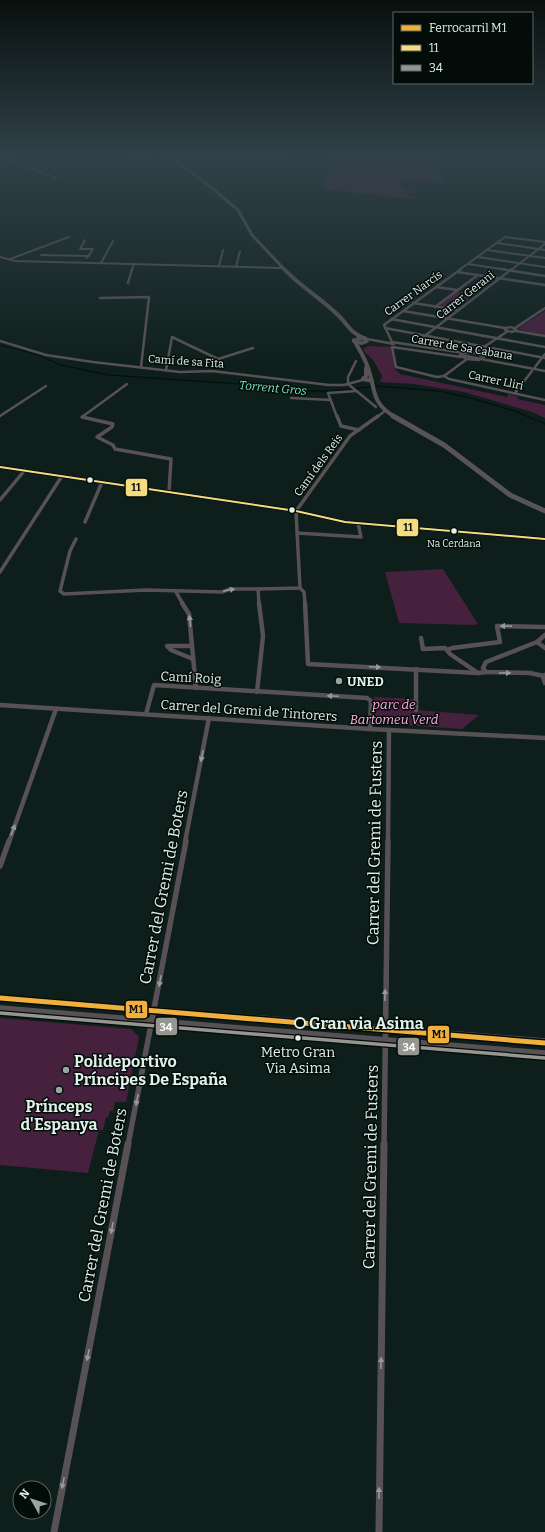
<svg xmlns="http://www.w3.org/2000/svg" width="545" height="1532" viewBox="0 0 545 1532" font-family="Bitter,serif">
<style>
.green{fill:#46213d}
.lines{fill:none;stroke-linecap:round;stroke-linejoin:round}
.stream{stroke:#010d08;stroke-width:1}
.street-far5{stroke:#575156;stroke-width:2}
.street-far4{stroke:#575156;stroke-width:2.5}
.street-far3{stroke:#575156;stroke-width:3.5}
.street-far2{stroke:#575156;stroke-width:4.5}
.street-far1{stroke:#575156;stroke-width:5.5}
.street{stroke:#575156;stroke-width:7}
.secondary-far2{stroke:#585359;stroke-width:3}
.secondary-far1{stroke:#585359;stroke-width:4}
.secondary{stroke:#585359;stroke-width:5}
.bus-1-casing{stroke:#030c08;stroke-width:4}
.bus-2-casing{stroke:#030c08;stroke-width:6}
.bus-1{stroke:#f3dd80;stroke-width:2}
.bus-2{stroke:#969691;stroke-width:3.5}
.rail-1-casing{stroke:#030c08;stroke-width:8}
.rail-1{stroke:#f1b03e;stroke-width:5}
.oneway{fill:#959999}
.bus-dot{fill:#e0f1ea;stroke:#030c08;stroke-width:1.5}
.poi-dot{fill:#96a7a1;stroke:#030c08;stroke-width:1.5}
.stop-dot{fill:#030c08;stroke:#e0f1ea;stroke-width:2}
.labels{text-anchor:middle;stroke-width:3;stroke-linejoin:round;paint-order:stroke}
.far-bus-label{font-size:10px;fill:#e0f1ea;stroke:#030c08}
.far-street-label{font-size:11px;fill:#e0f1ea;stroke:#030c08}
.far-water-label{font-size:12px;font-style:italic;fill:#77e7c4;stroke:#030c08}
.street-label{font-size:13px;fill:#e0f1ea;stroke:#030c08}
.poi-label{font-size:13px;font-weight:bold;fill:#e0f1ea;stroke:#030c08;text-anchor:start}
.park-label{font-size:13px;font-style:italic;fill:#ffaee4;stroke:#030c08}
.near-bus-label{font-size:14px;fill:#e0f1ea;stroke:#030c08}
.near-street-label{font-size:16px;fill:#e0f1ea;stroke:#030c08}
.near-stop-label{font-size:16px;font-weight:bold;fill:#e0f1ea;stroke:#030c08;text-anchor:start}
.near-poi-label{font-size:16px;font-weight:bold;fill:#e0f1ea;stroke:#030c08;text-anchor:start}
.line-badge{stroke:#030c08;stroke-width:1.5}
.badge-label{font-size:11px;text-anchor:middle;font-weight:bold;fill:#fff}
.pale-badge-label{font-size:11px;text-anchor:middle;font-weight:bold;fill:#111}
</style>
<rect width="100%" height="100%" fill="#0e1e1a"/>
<!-- green -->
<g class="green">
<polygon points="332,155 435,155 444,184 405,181 400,183 402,188 409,191 408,196 429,198 417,197 415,199 320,189 322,188"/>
<polygon points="457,292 472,296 461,304 450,301 446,304 450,306 448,307 439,305"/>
<polygon points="545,311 545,335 521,330 518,328"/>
<polygon points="370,346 392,347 395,369 400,374 507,397 508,394 519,397 517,399 545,405 545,418 532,412 464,392 414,384 380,382 382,376 374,361 363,350 366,347"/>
<polygon points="443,569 478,624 474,625 399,623 385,572"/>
<polygon points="374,697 416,699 416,710 479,715 462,729 373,723"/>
<polygon points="0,1018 131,1029 139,1037 126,1102 115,1102 113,1111 110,1111 108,1117 106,1117 103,1130 99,1130 88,1173 0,1165"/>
</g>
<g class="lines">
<!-- stream -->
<polyline class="stream" points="0,345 38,355 61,365 109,375 254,385 292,391 334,391 377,386 439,391 471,398 515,411 545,424"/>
<!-- street-far5 -->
<g class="street-far5">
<polyline points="169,156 283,156"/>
<polyline points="273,156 273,164 319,164"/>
<polyline points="0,157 57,178"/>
<polyline points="134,160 154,155"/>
<polyline points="85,240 80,249 93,249 87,258"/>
<polyline points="497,243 545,250"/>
<polyline points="487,250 545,258"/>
<polyline points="41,255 89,256"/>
<polyline points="0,257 15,261 283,268"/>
<polyline points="478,257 545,267"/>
<polyline points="10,259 69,237"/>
<polyline points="101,263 113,241"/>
<polyline points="468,264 508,270"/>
<polyline points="219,266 223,250"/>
<polyline points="236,267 240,251"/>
<polyline points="132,270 134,264"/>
<polyline points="459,270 505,237 545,242"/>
<polyline points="511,270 545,244"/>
</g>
<!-- street-far4 -->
<g class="street-far4">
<polyline points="461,269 384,325 392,342 464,353"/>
<polyline points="501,269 545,276"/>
<polyline points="457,272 545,285"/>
<polyline points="128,283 132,269"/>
<polyline points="436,287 457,290"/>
<polyline points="100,298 149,297 141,367"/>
<polyline points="413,303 459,310"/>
<polyline points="435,307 478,275"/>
<polyline points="403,311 505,328"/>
<polyline points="391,319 545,347"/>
<polygon points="511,327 517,330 512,332 505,330 505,328"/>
<polyline points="385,328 545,358"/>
<polyline points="515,328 545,308"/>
<polyline points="516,331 545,336"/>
<polyline points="367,339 394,344"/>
<polyline points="0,341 46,355 93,362 180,372 212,371 329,385 344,385 366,379"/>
<polyline points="413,345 512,269"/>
<polyline points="465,353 475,353 484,357"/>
<polyline points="475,353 508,331"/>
<polyline points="460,355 545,371"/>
<polyline points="461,356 467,359 479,360"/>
<polyline points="356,361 348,377 348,384 376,407"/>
<polyline points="535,367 545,354"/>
<polyline points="166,370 172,337 218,359 253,348"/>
<polyline points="444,376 437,377 396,367 392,347 461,357"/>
<polyline points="444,376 449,379 545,400"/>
<polyline points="444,376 467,359"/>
<polyline points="515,393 532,371"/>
<polyline points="291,398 331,400"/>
<polyline points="0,416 46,386"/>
<polyline points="82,417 127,384"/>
<polyline points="337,417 328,393 356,391"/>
<polyline points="377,417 385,411"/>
</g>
<!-- street-far3 -->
<g class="street-far3">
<polyline points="84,416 82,417 113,424 112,427 97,437 113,445 115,449 171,459 169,492"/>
<polyline points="337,416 341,426 359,430"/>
<polyline points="0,467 296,511 345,522 545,539"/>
<polyline points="0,500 25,470"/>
<polyline points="296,511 350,436 378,416"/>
<polyline points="85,522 102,482"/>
<polyline points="297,533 361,537 358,523"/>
<polyline points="76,539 70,551 60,591 64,594 146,590 222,592 230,589 258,589"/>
<polyline points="0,572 62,476"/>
<polyline points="300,588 304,592 305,604"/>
<polyline points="176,592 183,604"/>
<polyline points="259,604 258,589 300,588 296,511"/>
</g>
<!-- street-far2 -->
<g class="street-far2">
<polyline points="182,603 189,614 196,688"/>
<polyline points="305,603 308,664 478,673 486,672"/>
<polyline points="421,638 423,649 445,648 447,650"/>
<polyline points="537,642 545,635"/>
<polyline points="192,646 167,646 171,650 193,659"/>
<polyline points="416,669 416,710"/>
<polyline points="478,673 450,654 447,650 452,648 500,642 497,626 545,627"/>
<polyline points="545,675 543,677 545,683"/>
<polyline points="544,676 530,673 486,672 483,668 486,662 537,642 545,648"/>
<polyline points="257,692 263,636 259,603"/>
<polyline points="0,705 370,729 545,738"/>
<polyline points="146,714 154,685 367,698 371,701 370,729"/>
<polyline points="9,842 56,709"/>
<polyline points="185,842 209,718"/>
<polyline points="388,842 389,730"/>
</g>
<!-- street-far1 -->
<g class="street-far1">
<polyline points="0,866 9,841"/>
<polyline points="0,997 545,1041"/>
<polyline points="0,1008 545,1053"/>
<polyline points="128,1145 186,841"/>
<polyline points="384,1145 388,841"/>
</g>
<!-- street -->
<g class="street">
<polyline points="54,1532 128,1144"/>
<polyline points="379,1532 384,1144"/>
</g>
<!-- secondary-far2 -->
<polyline class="secondary-far2" points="164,155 174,160 212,188 238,210 252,235 285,270"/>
<!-- secondary-far1 -->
<g class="secondary-far1">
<path d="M 284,269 C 301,287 322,299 339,316 C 348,325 350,332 362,337"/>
<path d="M 354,340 C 359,349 365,358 368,368 C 376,391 371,403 395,417"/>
<polyline points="354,341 362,343 367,341 365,338 358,338"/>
<polyline points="366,368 366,376 363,379 372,381"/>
</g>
<!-- secondary -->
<polyline class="secondary" points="393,416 444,445 510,495 545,511"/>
<defs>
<polyline id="bus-1" points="0,467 296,511 345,522 545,539"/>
<polyline id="bus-2" points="0,1013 545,1058"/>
</defs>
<!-- bus-1 casing -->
<use href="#bus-1" class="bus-1-casing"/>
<!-- bus-2 casing -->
<use href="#bus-2" class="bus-2-casing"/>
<!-- bus-1 -->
<use href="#bus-1" class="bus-1"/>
<!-- bus-2 -->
<use href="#bus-2" class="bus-2"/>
<defs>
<polyline id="rail-1" points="0,998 545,1043"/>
</defs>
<!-- rail-1 casing -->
<use href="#rail-1" class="rail-1-casing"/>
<!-- rail-1 -->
<use href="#rail-1" class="rail-1"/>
</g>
<!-- one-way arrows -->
<defs><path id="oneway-solid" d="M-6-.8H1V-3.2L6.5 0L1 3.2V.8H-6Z"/></defs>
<g class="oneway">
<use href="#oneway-solid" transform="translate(229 590) rotate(-12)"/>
<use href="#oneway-solid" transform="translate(190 621) rotate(-95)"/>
<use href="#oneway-solid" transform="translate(506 626) rotate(-179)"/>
<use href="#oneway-solid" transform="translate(375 667) rotate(3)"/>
<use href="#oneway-solid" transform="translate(505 673)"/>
<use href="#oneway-solid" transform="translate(333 696) rotate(-177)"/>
<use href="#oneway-solid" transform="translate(202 756) rotate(101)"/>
<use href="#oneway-solid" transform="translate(13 830) rotate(-70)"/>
<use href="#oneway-solid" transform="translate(160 981) rotate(100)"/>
<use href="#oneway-solid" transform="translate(385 995) rotate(-89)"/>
<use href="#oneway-solid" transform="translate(137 1100) rotate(101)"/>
<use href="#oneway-solid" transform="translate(112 1228) rotate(101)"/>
<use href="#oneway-solid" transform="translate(88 1355) rotate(101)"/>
<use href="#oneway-solid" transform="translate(381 1363) rotate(-89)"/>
<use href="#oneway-solid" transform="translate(63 1483) rotate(101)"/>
<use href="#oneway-solid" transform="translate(379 1493) rotate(-89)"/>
</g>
<!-- sky -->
<linearGradient id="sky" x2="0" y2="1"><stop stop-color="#08100e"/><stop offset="0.42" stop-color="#304149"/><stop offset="1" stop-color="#304149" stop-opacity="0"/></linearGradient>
<rect width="545" height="369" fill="url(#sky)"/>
<!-- markers -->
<g class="bus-dot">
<circle cx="90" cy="480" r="3.5"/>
<circle cx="292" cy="510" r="3.5"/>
<circle cx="454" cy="531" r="3.5"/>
<circle cx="298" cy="1038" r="3.5"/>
</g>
<g class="poi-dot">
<circle cx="339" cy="681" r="4"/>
<circle cx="66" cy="1070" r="4"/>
<circle cx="59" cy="1090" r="4"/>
</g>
<circle class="stop-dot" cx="300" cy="1023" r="5"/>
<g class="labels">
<!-- far-bus labels -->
<g class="far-bus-label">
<text x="454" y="547">Na Cerdana</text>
</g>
<!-- far-street labels -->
<g class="far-street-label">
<text transform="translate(413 293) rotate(-36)" y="4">Carrer Narcís</text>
<text transform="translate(465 295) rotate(-38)" y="4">Carrer Gerani</text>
<text transform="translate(462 347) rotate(10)" y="4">Carrer de Sa Cabana</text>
<text transform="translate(186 361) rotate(4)" y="4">Camí de sa Fita</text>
<text transform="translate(496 380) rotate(12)" y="4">Carrer Lliri</text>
<text transform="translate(318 465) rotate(-54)" y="4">Camí dels Reis</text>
</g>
<!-- far-water labels -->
<g class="far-water-label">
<text transform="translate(273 388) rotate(5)" y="4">Torrent Gros</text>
</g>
<!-- street labels -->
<g class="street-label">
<text transform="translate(191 677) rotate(3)" y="5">Camí Roig</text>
<text transform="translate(249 710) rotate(4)" y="5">Carrer del Gremi de Tintorers</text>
</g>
<!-- poi labels -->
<g class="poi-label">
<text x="347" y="686">UNED</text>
</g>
<!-- park labels -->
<g class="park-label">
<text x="394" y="709">parc de<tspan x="394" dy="15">Bartomeu Verd</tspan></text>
</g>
<!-- near-bus labels -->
<g class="near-bus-label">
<text x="298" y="1057">Metro Gran<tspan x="298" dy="16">Via Asima</tspan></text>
</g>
<!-- near-street labels -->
<g class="near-street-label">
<text transform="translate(374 843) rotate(-89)" y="6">Carrer del Gremi de Fusters</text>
<text transform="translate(163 887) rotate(-79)" y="6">Carrer del Gremi de Boters</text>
<text transform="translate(370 1167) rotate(-89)" y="6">Carrer del Gremi de Fusters</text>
<text transform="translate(102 1205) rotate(-79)" y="6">Carrer del Gremi de Boters</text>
</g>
<!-- near-stop labels -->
<g class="near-stop-label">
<text x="309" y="1029">Gran via Asima</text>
</g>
<!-- near-poi labels -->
<g class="near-poi-label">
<text x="74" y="1067">Polideportivo<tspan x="74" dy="18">Príncipes De España</tspan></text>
<text x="59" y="1112" text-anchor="middle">Prínceps<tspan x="59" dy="18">d'Espanya</tspan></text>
</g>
</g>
<g class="line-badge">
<rect x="125" y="478" width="23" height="19" rx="4" fill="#f3dd80"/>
<rect x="396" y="518" width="23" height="19" rx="4" fill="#f3dd80"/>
<rect x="125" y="1000" width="23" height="19" rx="4" fill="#f1b03e"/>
<rect x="155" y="1017" width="23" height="19" rx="4" fill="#969691"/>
<rect x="427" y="1025" width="23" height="19" rx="4" fill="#f1b03e"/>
<rect x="397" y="1037" width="23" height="19" rx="4" fill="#969691"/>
</g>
<g class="badge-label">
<text x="166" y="1031">34</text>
<text x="409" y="1051">34</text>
</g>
<g class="pale-badge-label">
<text x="136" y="491">11</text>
<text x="408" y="531">11</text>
<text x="136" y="1013">M1</text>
<text x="439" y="1038">M1</text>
</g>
<!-- legend -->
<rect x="393" y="12" width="140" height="72" fill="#030c08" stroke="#5b6862"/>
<rect x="401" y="25" width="20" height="6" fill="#f1b03e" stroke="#5b6862"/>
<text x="429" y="32" font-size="12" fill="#e0f1ea">Ferrocarril M1</text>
<rect x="401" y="45" width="20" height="6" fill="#f3dd80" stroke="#5b6862"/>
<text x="429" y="52" font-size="12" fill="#e0f1ea">11</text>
<rect x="401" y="65" width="20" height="6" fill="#969691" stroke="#5b6862"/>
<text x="429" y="72" font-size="12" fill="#e0f1ea">34</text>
<!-- north arrow -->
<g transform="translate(32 1500) rotate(309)"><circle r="19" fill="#030c08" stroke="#5b6862"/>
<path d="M0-3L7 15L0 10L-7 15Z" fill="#96a7a1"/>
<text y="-6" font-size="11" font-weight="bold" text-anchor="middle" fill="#e0f1ea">N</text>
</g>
</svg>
